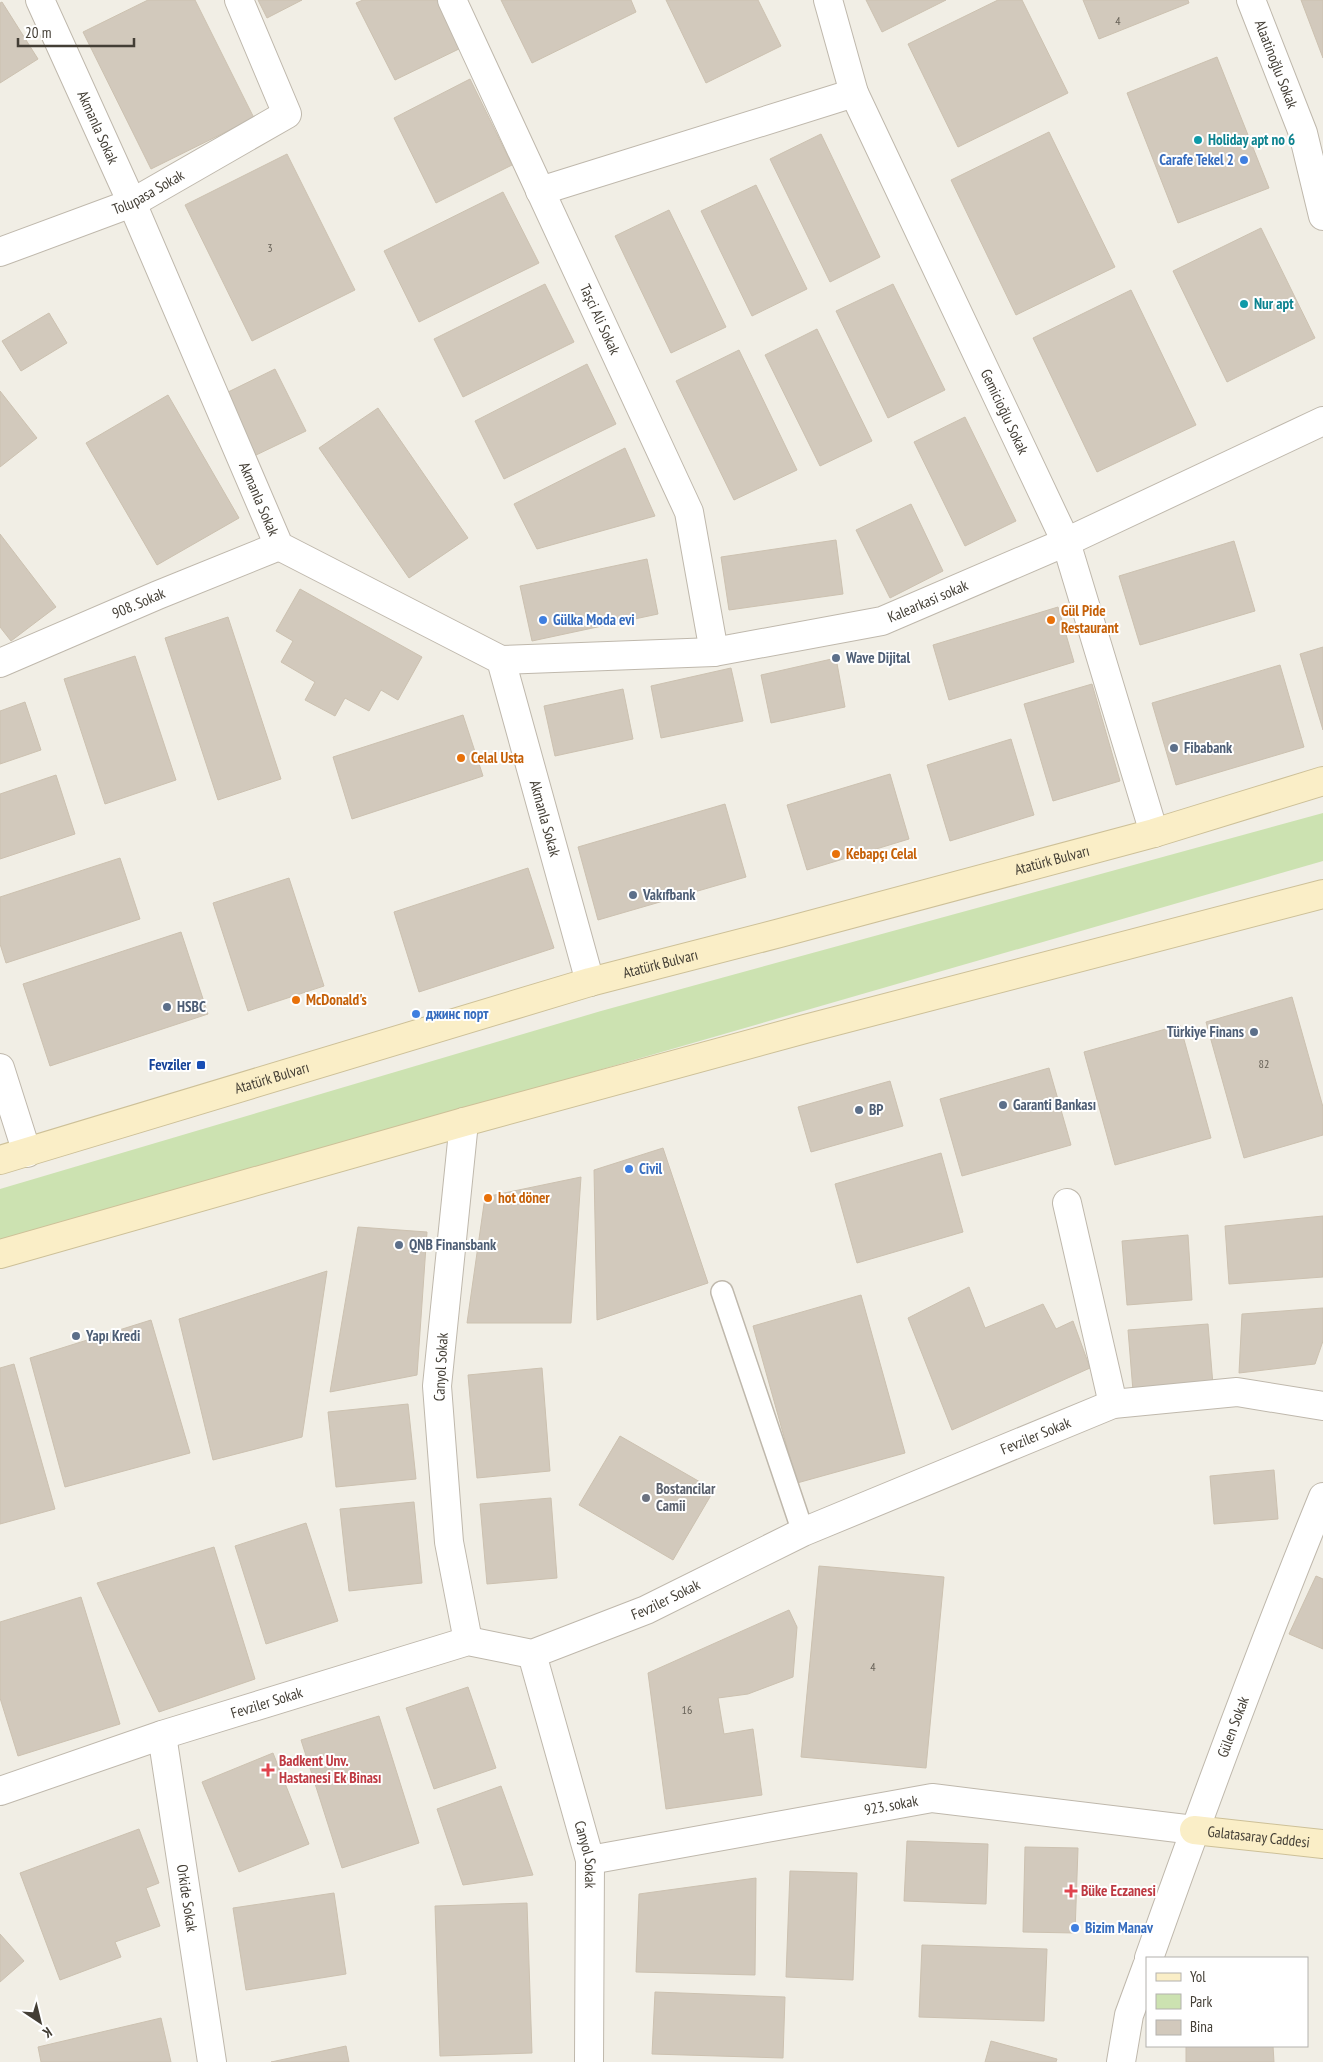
<svg xmlns="http://www.w3.org/2000/svg" width="1323" height="2062" viewBox="0 0 1323 2062" font-family="'PT Sans Narrow',sans-serif">
<style>
.green{fill:#cce2b1}
.building{fill:#d2c9bc;stroke:#ccc1b0}
.lines{fill:none;stroke-linecap:round;stroke-linejoin:round}
.lane-casing{stroke:#bfb8ac;stroke-width:24}
.street-casing{stroke:#bfb8ac;stroke-width:30}
.secondary-casing{stroke:#cdc098;stroke-width:30}
.lane{stroke:#fff;stroke-width:21}
.street{stroke:#fff;stroke-width:28}
.secondary{stroke:#faeec7;stroke-width:28}
.culture-dot{fill:#0f9aa8;stroke:#fff;stroke-width:2}
.shop-dot{fill:#3f7fe0;stroke:#fff;stroke-width:2}
.food-dot{fill:#e8710a;stroke:#fff;stroke-width:2}
.service-dot{fill:#5c6f8a;stroke:#fff;stroke-width:2}
.transit-dot{fill:#1a4fb4;stroke:#fff;stroke-width:2}
.worship-dot{fill:#6b7280;stroke:#fff;stroke-width:2}
.health-dot{fill:#e0444e;stroke:#fff;stroke-width:2}
.labels{text-anchor:middle;stroke-width:4;stroke-linejoin:round;paint-order:stroke}
.number-label{font-size:12px;fill:#676157}
.street-label{font-size:15px;fill:#433e35;stroke:#fff}
.culture-label{font-size:15px;font-weight:bold;fill:#0d838f;stroke:#fff;text-anchor:start}
.shop-label{font-size:15px;font-weight:bold;fill:#366cbe;stroke:#fff;text-anchor:start}
.food-label{font-size:15px;font-weight:bold;fill:#c56008;stroke:#fff;text-anchor:start}
.service-label{font-size:15px;font-weight:bold;fill:#4e5e75;stroke:#fff;text-anchor:start}
.transit-label{font-size:15px;font-weight:bold;fill:#164399;stroke:#fff;text-anchor:end}
.worship-label{font-size:15px;font-weight:bold;fill:#5b616d;stroke:#fff;text-anchor:start}
.health-label{font-size:15px;font-weight:bold;fill:#be3a42;stroke:#fff;text-anchor:start}
</style>
<rect width="100%" height="100%" fill="#f1eee5"/>
<!-- green -->
<polygon class="green" points="1323,813 1323,861 0,1243 0,1189 601,1011"/>
<!-- building -->
<g class="building">
<polygon points="148,0 195,0 254,118 151,169 83,32"/>
<polygon points="258,0 302,0 267,18"/>
<polygon points="363,0 440,0 463,47 395,80 356,3"/>
<polygon points="501,0 631,0 636,12 532,63"/>
<polygon points="666,0 758,0 781,46 706,83"/>
<polygon points="866,0 946,0 882,32"/>
<polygon points="998,0 1022,0 1068,93 958,147 908,44"/>
<polygon points="1083,0 1188,0 1189,3 1099,39"/>
<polygon points="1301,0 1323,0 1323,58"/>
<polygon points="2,2 38,59 0,83 0,3"/>
<polygon points="1217,57 1269,188 1178,223 1127,93"/>
<polygon points="470,79 512,165 436,203 394,118"/>
<polygon points="1049,132 1115,267 1016,315 951,180"/>
<polygon points="821,134 880,257 830,282 770,159"/>
<polygon points="287,154 355,290 252,341 185,205"/>
<polygon points="756,185 807,289 752,316 701,211"/>
<polygon points="503,192 539,263 419,322 384,251"/>
<polygon points="669,210 726,327 671,353 615,236"/>
<polygon points="1261,228 1315,338 1227,382 1173,271"/>
<polygon points="545,284 574,342 463,397 434,339"/>
<polygon points="893,284 945,390 888,418 836,311"/>
<polygon points="1131,290 1196,425 1097,472 1033,338"/>
<polygon points="49,313 67,343 21,371 2,341"/>
<polygon points="817,329 872,441 820,466 765,355"/>
<polygon points="739,350 797,470 734,500 676,381"/>
<polygon points="587,364 616,424 504,479 475,421"/>
<polygon points="275,369 306,431 252,457 222,395"/>
<polygon points="0,391 37,438 0,467"/>
<polygon points="168,395 239,518 157,565 86,443"/>
<polygon points="378,408 468,538 409,578 319,448"/>
<polygon points="965,417 1016,521 965,546 914,442"/>
<polygon points="625,448 655,516 537,549 514,504"/>
<polygon points="911,504 943,571 890,598 856,530"/>
<polygon points="0,534 56,607 11,641 0,627"/>
<polygon points="836,540 843,594 729,610 721,557"/>
<polygon points="1234,541 1255,611 1140,645 1119,576"/>
<polygon points="647,559 658,614 532,641 520,586"/>
<polygon points="300,589 422,657 398,700 381,690 369,711 345,698 335,716 305,700 315,682 281,662 293,641 276,631"/>
<polygon points="1058,607 1074,662 949,700 933,645"/>
<polygon points="228,617 281,779 218,800 165,638"/>
<polygon points="1323,647 1323,730 1300,654"/>
<polygon points="135,656 176,780 105,804 64,679"/>
<polygon points="836,658 845,707 771,723 761,675"/>
<polygon points="1280,665 1304,747 1176,785 1152,703"/>
<polygon points="731,668 743,721 661,738 651,686"/>
<polygon points="1092,684 1120,781 1053,801 1024,704"/>
<polygon points="623,689 633,739 555,756 544,706"/>
<polygon points="25,702 41,750 0,764 0,711"/>
<polygon points="463,715 483,776 352,819 333,757"/>
<polygon points="1011,739 1034,815 950,841 927,765"/>
<polygon points="890,774 909,839 807,870 787,805"/>
<polygon points="56,775 75,834 0,859 0,794"/>
<polygon points="725,804 746,877 598,920 578,847"/>
<polygon points="120,858 140,919 6,963 0,944 0,897"/>
<polygon points="528,868 554,948 419,992 394,912"/>
<polygon points="289,878 324,986 248,1011 213,903"/>
<polygon points="181,932 208,1014 50,1066 23,984"/>
<polygon points="1292,997 1323,1107 1323,1135 1244,1158 1206,1022"/>
<polygon points="1180,1025 1211,1138 1115,1165 1084,1052"/>
<polygon points="1049,1068 1071,1145 962,1176 940,1099"/>
<polygon points="890,1081 903,1126 811,1152 798,1107"/>
<polygon points="663,1148 708,1283 597,1320 594,1170"/>
<polygon points="941,1153 963,1232 857,1263 835,1184"/>
<polygon points="581,1177 571,1323 467,1323 485,1197"/>
<polygon points="1323,1216 1323,1277 1229,1284 1225,1226"/>
<polygon points="358,1227 427,1232 417,1375 330,1392"/>
<polygon points="1188,1235 1192,1300 1127,1305 1122,1241"/>
<polygon points="327,1271 302,1437 213,1460 179,1319"/>
<polygon points="969,1287 985,1328 1043,1304 1056,1329 1073,1321 1090,1368 952,1430 908,1318"/>
<polygon points="861,1295 905,1453 797,1483 753,1326"/>
<polygon points="1323,1308 1323,1341 1315,1364 1239,1373 1242,1314"/>
<polygon points="151,1320 190,1453 65,1487 30,1358"/>
<polygon points="1208,1324 1213,1385 1133,1391 1128,1330"/>
<polygon points="14,1364 55,1509 0,1524 0,1368"/>
<polygon points="542,1368 550,1471 477,1478 468,1375"/>
<polygon points="408,1404 416,1479 336,1487 328,1412"/>
<polygon points="620,1436 714,1490 673,1560 579,1505"/>
<polygon points="1274,1470 1278,1519 1214,1524 1210,1476"/>
<polygon points="551,1498 557,1578 487,1584 480,1504"/>
<polygon points="414,1502 422,1583 349,1591 340,1509"/>
<polygon points="306,1523 338,1621 266,1644 235,1546"/>
<polygon points="214,1547 255,1679 159,1712 97,1583"/>
<polygon points="819,1566 944,1577 926,1768 801,1757"/>
<polygon points="1316,1576 1323,1579 1323,1649 1289,1634"/>
<polygon points="81,1597 120,1724 18,1756 0,1698 0,1622"/>
<polygon points="789,1610 797,1627 793,1677 748,1694 718,1698 724,1734 753,1729 762,1795 666,1809 648,1673"/>
<polygon points="468,1687 496,1768 434,1789 406,1708"/>
<polygon points="379,1716 419,1843 342,1868 301,1740"/>
<polygon points="273,1753 309,1844 239,1872 202,1782"/>
<polygon points="501,1786 533,1875 463,1885 437,1809"/>
<polygon points="139,1829 159,1883 146,1888 160,1926 115,1942 121,1957 60,1980 20,1873"/>
<polygon points="907,1841 988,1844 986,1904 904,1901"/>
<polygon points="1025,1847 1078,1848 1075,1933 1023,1932"/>
<polygon points="790,1871 857,1873 853,1980 786,1977"/>
<polygon points="756,1878 755,1975 636,1972 639,1894"/>
<polygon points="334,1893 346,1974 246,1990 233,1908"/>
<polygon points="527,1903 532,2053 440,2056 435,1906"/>
<polygon points="0,1934 24,1961 0,1982"/>
<polygon points="922,1945 1047,1949 1044,2021 919,2017"/>
<polygon points="655,1992 785,1997 783,2058 652,2054"/>
<polygon points="161,2018 171,2062 41,2062 38,2047"/>
<polygon points="991,2041 1057,2059 1056,2062 985,2062"/>
<polygon points="346,2046 349,2062 271,2062"/>
<polygon points="1186,2046 1273,2046 1274,2062 1186,2062"/>
</g>
<g class="lines">
<defs>
<polyline id="lane" points="722,1292 803,1532"/>
<g id="street">
<path id="s1" d="M 40,0 L 132,203 L 279,546 L 501,660 L 590,982"/>
<path id="s2" d="M 452,0 L 689,512 L 714,652"/>
<path id="s3" d="M 828,0 L 854,93 L 1066,542 L 1154,833"/>
<path id="s4" d="M 1251,0 L 1303,133 L 1323,216"/>
<polyline points="540,191 854,93"/>
<path id="s5" d="M 0,252 L 132,203 L 287,114 L 239,0"/>
<path id="s6" d="M 501,660 L 714,652 L 882,621 L 1066,542 L 1323,421"/>
<path id="s7" d="M 0,663 L 158,595 L 279,546"/>
<polyline points="0,1068 27,1153"/>
<polyline points="464,1122 437,1386 449,1542 468,1641"/>
<polyline points="1067,1203 1113,1404"/>
<path id="s8" d="M 532,1654 L 590,1860 L 589,2062"/>
<path id="s9" d="M 162,1735 L 212,2062"/>
<path id="s10" d="M 0,1791 L 162,1735 L 468,1641 L 532,1654 L 646,1610 L 803,1532 L 1113,1404 L 1237,1392 L 1323,1406"/>
<path id="s11" d="M 590,1860 L 932,1798 L 1194,1830"/>
<path id="s12" d="M 1149,1958 C 1204,1803 1261,1649 1323,1497"/>
<polyline points="1121,2062 1129,2015 1147,1966"/>
</g>
<g id="secondary">
<path id="s13" d="M 0,1160 L 590,982 L 780,933 L 1154,833 L 1323,781"/>
<polyline points="0,1254 464,1122 805,1029 1323,894"/>
<path id="s14" d="M 1194,1830 L 1323,1844"/>
</g>
</defs>
<!-- lane casing -->
<use href="#lane" class="lane-casing"/>
<!-- street casing -->
<use href="#street" class="street-casing"/>
<!-- secondary casing -->
<use href="#secondary" class="secondary-casing"/>
<!-- lane -->
<use href="#lane" class="lane"/>
<!-- street -->
<use href="#street" class="street"/>
<!-- secondary -->
<use href="#secondary" class="secondary"/>
</g>
<!-- markers -->
<g class="culture-dot">
<circle cx="1198" cy="140" r="5"/>
<circle cx="1244" cy="304" r="5"/>
</g>
<g class="shop-dot">
<circle cx="1244" cy="160" r="5"/>
<circle cx="543" cy="620" r="5"/>
<circle cx="416" cy="1014" r="5"/>
<circle cx="629" cy="1169" r="5"/>
<circle cx="1075" cy="1928" r="5"/>
</g>
<g class="food-dot">
<circle cx="1051" cy="620" r="5"/>
<circle cx="461" cy="758" r="5"/>
<circle cx="836" cy="854" r="5"/>
<circle cx="296" cy="1000" r="5"/>
<circle cx="488" cy="1198" r="5"/>
</g>
<g class="service-dot">
<circle cx="836" cy="658" r="5"/>
<circle cx="1174" cy="748" r="5"/>
<circle cx="633" cy="895" r="5"/>
<circle cx="167" cy="1007" r="5"/>
<circle cx="1254" cy="1032" r="5"/>
<circle cx="1003" cy="1105" r="5"/>
<circle cx="859" cy="1110" r="5"/>
<circle cx="399" cy="1245" r="5"/>
<circle cx="76" cy="1336" r="5"/>
</g>
<rect class="transit-dot" x="196" y="1060" width="10" height="10" rx="2.5"/>
<circle class="worship-dot" cx="646" cy="1498" r="5"/>
<g class="health-dot">
<path d="M265.5 1762.5h5v5h5v5h-5v5h-5v-5h-5v-5h5z"/>
<path d="M1068.5 1883.5h5v5h5v5h-5v5h-5v-5h-5v-5h5z"/>
</g>
<g class="labels">
<!-- number labels -->
<g class="number-label">
<text x="1118" y="25">4</text>
<text x="270" y="252">3</text>
<text x="1264" y="1068">82</text>
<text x="873" y="1671">4</text>
<text x="687" y="1714">16</text>
</g>
<!-- street labels -->
<g class="street-label">
<text dy="5" stroke="none"><textPath href="#s4" startOffset="69">Alaatinoğlu Sokak</textPath></text>
<text dy="5" stroke="none"><textPath href="#s1" startOffset="140">Akmanla Sokak</textPath></text>
<text dy="5" stroke="none"><textPath href="#s5" startOffset="160">Tolupasa Sokak</textPath></text>
<text dy="5" stroke="none"><textPath href="#s2" startOffset="352">Taşci Ali Sokak</textPath></text>
<text dy="5" stroke="none"><textPath href="#s3" startOffset="449">Gemicioğlu Sokak</textPath></text>
<text dy="5" stroke="none"><textPath href="#s1" startOffset="545">Akmanla Sokak</textPath></text>
<text dy="5" stroke="none"><textPath href="#s6" startOffset="434">Kalearkasi sokak</textPath></text>
<text dy="5" stroke="none"><textPath href="#s7" startOffset="151">908. Sokak</textPath></text>
<text dy="5" stroke="none"><textPath href="#s1" startOffset="1010">Akmanla Sokak</textPath></text>
<text dy="5" stroke="none"><textPath href="#s13" startOffset="1094">Atatürk Bulvarı</textPath></text>
<text dy="5" stroke="none"><textPath href="#s13" startOffset="689">Atatürk Bulvarı</textPath></text>
<text dy="5" stroke="none"><textPath href="#s13" startOffset="284">Atatürk Bulvarı</textPath></text>
<text transform="translate(441 1367) rotate(-87)" y="5">Canyol Sokak</text>
<text dy="5" stroke="none"><textPath href="#s10" startOffset="1106">Fevziler Sokak</textPath></text>
<text dy="5" stroke="none"><textPath href="#s10" startOffset="701">Fevziler Sokak</textPath></text>
<text dy="5" stroke="none"><textPath href="#s10" startOffset="281">Fevziler Sokak</textPath></text>
<text dy="5" stroke="none"><textPath href="#s12" startOffset="246">Gülen Sokak</textPath></text>
<text dy="5" stroke="none"><textPath href="#s11" startOffset="306">923. sokak</textPath></text>
<text dy="5" stroke="none"><textPath href="#s14" startOffset="65">Galatasaray Caddesi</textPath></text>
<text dy="5" stroke="none"><textPath href="#s8" startOffset="208">Canyol Sokak</textPath></text>
<text dy="5" stroke="none"><textPath href="#s9" startOffset="165">Orkide Sokak</textPath></text>
</g>
<!-- culture labels -->
<g class="culture-label">
<text x="1208" y="145">Holiday apt no 6</text>
<text x="1254" y="309">Nur apt</text>
</g>
<!-- shop labels -->
<g class="shop-label">
<text x="1234" y="165" text-anchor="end">Carafe Tekel 2</text>
<text x="553" y="625">Gülka Moda evi</text>
<text x="426" y="1019">джинс порт</text>
<text x="639" y="1174">Civil</text>
<text x="1085" y="1933">Bizim Manav</text>
</g>
<!-- food labels -->
<g class="food-label">
<text x="1061" y="616">Gül Pide<tspan x="1061" dy="17">Restaurant</tspan></text>
<text x="471" y="763">Celal Usta</text>
<text x="846" y="859">Kebapçı Celal</text>
<text x="306" y="1005">McDonald's</text>
<text x="498" y="1203">hot döner</text>
</g>
<!-- service labels -->
<g class="service-label">
<text x="846" y="663">Wave Dijital</text>
<text x="1184" y="753">Fibabank</text>
<text x="643" y="900">Vakıfbank</text>
<text x="177" y="1012">HSBC</text>
<text x="1244" y="1037" text-anchor="end">Türkiye Finans</text>
<text x="1013" y="1110">Garanti Bankası</text>
<text x="869" y="1115">BP</text>
<text x="409" y="1250">QNB Finansbank</text>
<text x="86" y="1341">Yapı Kredi</text>
</g>
<!-- transit labels -->
<g class="transit-label">
<text x="191" y="1070">Fevziler</text>
</g>
<!-- worship labels -->
<g class="worship-label">
<text x="656" y="1494">Bostancilar<tspan x="656" dy="17">Camii</tspan></text>
</g>
<!-- health labels -->
<g class="health-label">
<text x="279" y="1766">Badkent Unv.<tspan x="279" dy="17">Hastanesi Ek Binası</tspan></text>
<text x="1081" y="1896">Büke Eczanesi</text>
</g>
</g>
<!-- legend -->
<rect x="1146" y="1957" width="162" height="90" fill="#ffffff" stroke="#b4b2ae"/>
<rect x="1156" y="1973" width="25" height="8" fill="#faeec7" stroke="#b4b2ae"/>
<text x="1190" y="1982" font-size="15" fill="#433e35">Yol</text>
<rect x="1156" y="1994" width="25" height="15" fill="#cce2b1" stroke="#b4b2ae"/>
<text x="1190" y="2007" font-size="15" fill="#433e35">Park</text>
<rect x="1156" y="2020" width="25" height="15" fill="#d2c9bc" stroke="#b4b2ae"/>
<text x="1190" y="2032" font-size="15" fill="#433e35">Bina</text>
<!-- north arrow -->
<g transform="translate(40 2022) rotate(145)" stroke="#ffffff" stroke-width="4" paint-order="stroke">
<path d="M0-4L9 19L0 12L-9 19Z" fill="#433e35"/>
<text y="-8" font-size="14" font-weight="bold" text-anchor="middle" fill="#433e35">K</text>
</g>
<!-- scale -->
<path d="M18 38v8h116v-8" fill="none" stroke="#433e35" stroke-width="2.5"/>
<text x="25" y="38" font-size="15" fill="#433e35" stroke="#ffffff" stroke-width="4" paint-order="stroke">20 m</text>
</svg>
